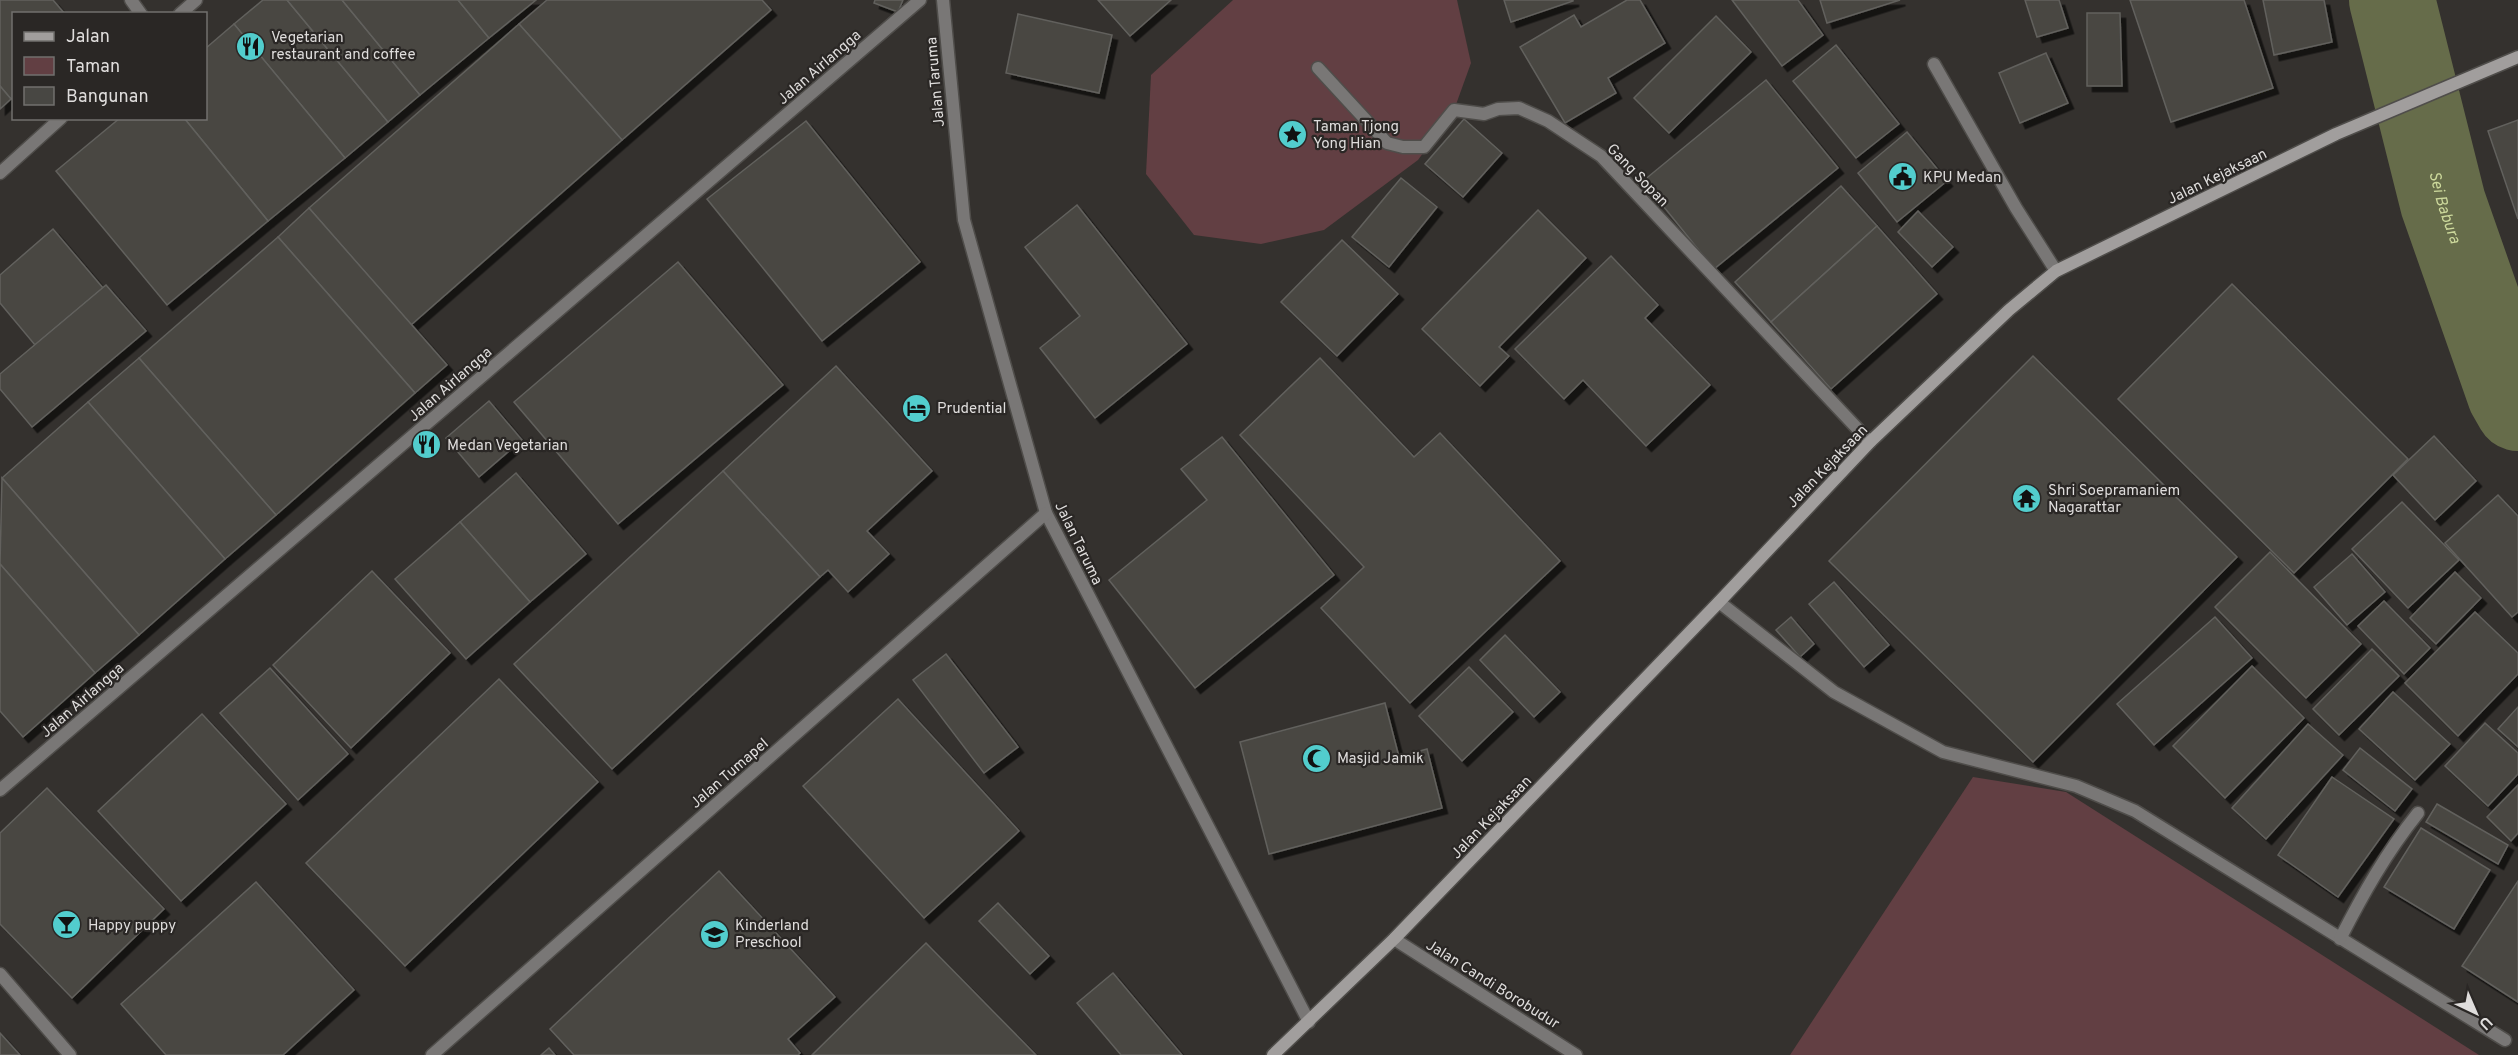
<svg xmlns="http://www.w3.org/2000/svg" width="2518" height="1055" viewBox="0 0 2518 1055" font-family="Overpass,sans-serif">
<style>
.green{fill:#623f43}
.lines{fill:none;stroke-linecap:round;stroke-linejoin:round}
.river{stroke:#666c4a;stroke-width:86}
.building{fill:#484743;stroke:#62615d;stroke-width:1.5;filter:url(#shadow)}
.lane-casing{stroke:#4f4d4a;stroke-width:15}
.street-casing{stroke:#4f4d4a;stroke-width:15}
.secondary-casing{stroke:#4f4d4a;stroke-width:15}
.lane{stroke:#797776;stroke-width:12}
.street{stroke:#797776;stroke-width:12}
.secondary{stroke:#a19e9d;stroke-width:12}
.labels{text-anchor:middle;stroke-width:4.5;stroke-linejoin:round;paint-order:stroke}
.poi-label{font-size:15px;fill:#dfdddc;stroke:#2a2725;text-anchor:start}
.street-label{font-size:15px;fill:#dfdddc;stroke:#2a2725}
.water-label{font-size:16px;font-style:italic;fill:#cdd99c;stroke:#2a2725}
</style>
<defs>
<filter id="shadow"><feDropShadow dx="5.5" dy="5.5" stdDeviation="0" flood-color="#0009"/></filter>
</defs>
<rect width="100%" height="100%" fill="#34312e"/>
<!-- green -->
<g class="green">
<polygon points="1233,0 1457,0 1471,63 1454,110 1418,160 1324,230 1261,244 1194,235 1146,174 1151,75"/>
<polygon points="1973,777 2066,792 2479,1055 1790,1055"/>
</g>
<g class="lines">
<!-- river -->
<path class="river" id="s1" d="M 2392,0 L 2443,203 L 2510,394 L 2518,408"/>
</g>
<!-- building -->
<g class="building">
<polygon points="0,0 53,0 65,14 14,14 14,97 11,99 0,86"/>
<polygon points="263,0 287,0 388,122 345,158 234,24"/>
<polygon points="287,0 342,0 420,95 388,122"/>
<polygon points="342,0 458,0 489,38 420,95"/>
<polygon points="458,0 536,0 489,38"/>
<polygon points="547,0 762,0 771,10 622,140 519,24"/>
<polygon points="875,0 903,0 898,12 874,3"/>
<polygon points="1098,0 1171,0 1130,36"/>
<polygon points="1504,0 1573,0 1573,1 1511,22"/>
<polygon points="1627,0 1640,0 1665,43 1608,78 1616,93 1565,123 1520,47 1574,15 1581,27"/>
<polygon points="1732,0 1798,0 1823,35 1782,66"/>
<polygon points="1820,0 1900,0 1827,23"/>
<polygon points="2025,0 2059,0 2068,28 2037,37"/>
<polygon points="2130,0 2244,0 2273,88 2171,122"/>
<polygon points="2263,0 2324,0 2332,42 2274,55"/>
<polygon points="2087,13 2120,13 2122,86 2087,86"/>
<polygon points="1018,14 1112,35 1099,93 1006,73"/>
<polygon points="1716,16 1751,52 1669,133 1634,98"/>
<polygon points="234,24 345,158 268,221 184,118 206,118 206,48"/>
<polygon points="519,24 622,140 411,325 309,208"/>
<polygon points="1836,45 1899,124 1856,158 1793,81"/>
<polygon points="2046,53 2068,103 2020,123 1999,73"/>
<polygon points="1766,80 1838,168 1714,269 1643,181"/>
<polygon points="0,86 11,99 0,109"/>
<polygon points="120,118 184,118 268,221 167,305 56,171"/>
<polygon points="1464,119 1502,153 1463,197 1425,164"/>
<polygon points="2518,120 2518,219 2488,131"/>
<polygon points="806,121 920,262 822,341 707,199"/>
<polygon points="1907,132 1947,181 1897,222 1858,173"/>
<polygon points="1401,178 1437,207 1389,267 1352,237"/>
<polygon points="1841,186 1877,226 1771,322 1735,282"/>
<polygon points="1077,205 1187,344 1095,418 1040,348 1080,316 1025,247"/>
<polygon points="309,208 447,365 415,393 278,237"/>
<polygon points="1538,210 1586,258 1499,347 1509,356 1480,386 1422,329"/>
<polygon points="1918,211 1953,247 1932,267 1898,232"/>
<polygon points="1877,226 1937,294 1831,389 1771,322"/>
<polygon points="53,229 103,288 35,345 0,303 0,275"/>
<polygon points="278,237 415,393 276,515 139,358"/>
<polygon points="1342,240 1398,294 1337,356 1281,302"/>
<polygon points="1611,256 1658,305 1645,318 1710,385 1646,446 1583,380 1564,399 1515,349"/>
<polygon points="678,262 783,385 618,524 514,402"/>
<polygon points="2232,284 2408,459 2294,573 2118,399"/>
<polygon points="106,285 146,331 32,427 0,389 0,374"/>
<polygon points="2033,356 2237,557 2033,762 1829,561"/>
<polygon points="139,358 276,515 225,559 88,402"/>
<polygon points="1320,358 1414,457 1440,433 1560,561 1410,703 1321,608 1364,567 1240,435"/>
<polygon points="836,366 932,471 867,531 889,554 848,592 828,570 820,577 723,471"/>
<polygon points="489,401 522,440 479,477 446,438"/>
<polygon points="88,402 225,559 139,635 2,478"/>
<polygon points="2434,436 2476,481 2435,520 2393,475"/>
<polygon points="1222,437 1334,575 1195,688 1109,580 1207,500 1181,469"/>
<polygon points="723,471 820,577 612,769 514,664"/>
<polygon points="516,473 586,554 530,602 460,522"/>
<polygon points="2,478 139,635 95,673 0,564"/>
<polygon points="2498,495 2518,516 2518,612 2512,617 2445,543"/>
<polygon points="2402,502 2459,560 2408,608 2352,549"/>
<polygon points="460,522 530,602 466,659 395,579"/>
<polygon points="2270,552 2361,644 2306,698 2215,607"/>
<polygon points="2352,554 2385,592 2347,625 2314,587"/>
<polygon points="0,564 95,673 23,737 0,711"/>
<polygon points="372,571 450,653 351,748 273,665"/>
<polygon points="2455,572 2481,598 2436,644 2410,618"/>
<polygon points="1834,582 1889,645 1864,667 1809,604"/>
<polygon points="2384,601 2430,648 2404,674 2358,626"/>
<polygon points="2475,612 2518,653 2518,674 2458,736 2405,683"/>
<polygon points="1791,617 1814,644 1800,657 1776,630"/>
<polygon points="2215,617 2252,658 2154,745 2117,704"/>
<polygon points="1505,635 1560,692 1534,717 1480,660"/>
<polygon points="2372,649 2399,676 2339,735 2313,709"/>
<polygon points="946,654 1018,747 984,773 913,680"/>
<polygon points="2252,666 2304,718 2225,798 2173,746"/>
<polygon points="1469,667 1513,712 1462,761 1419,716"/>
<polygon points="270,668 348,754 298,800 220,713"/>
<polygon points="499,679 598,782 405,966 306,863"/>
<polygon points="2393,692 2450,744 2415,780 2359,729"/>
<polygon points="898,699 1019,831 924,918 803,786"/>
<polygon points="1385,703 1399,757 1427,749 1442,808 1269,854 1240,742"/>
<polygon points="2518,707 2518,747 2498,729"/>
<polygon points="202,714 286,804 181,901 98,811"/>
<polygon points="2485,723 2518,753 2518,774 2488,806 2445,766"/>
<polygon points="2308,724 2343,755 2266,839 2232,808"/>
<polygon points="2360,748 2412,789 2395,811 2343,770"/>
<polygon points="2332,777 2394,819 2338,897 2278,855"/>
<polygon points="2518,785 2518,833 2511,841 2487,817"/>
<polygon points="47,788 164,909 72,998 0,924 0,833"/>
<polygon points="2437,804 2508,845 2498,864 2426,822"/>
<polygon points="2421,828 2490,870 2454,929 2384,887"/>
<polygon points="719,871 835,997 788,1039 800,1053 798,1055 574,1055 550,1029"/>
<polygon points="2518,881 2518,1002 2462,966"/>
<polygon points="256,882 354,990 283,1055 166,1055 121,1004"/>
<polygon points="998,903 1049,956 1030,974 979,921"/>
<polygon points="926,943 1036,1055 812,1055"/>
<polygon points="1113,973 1182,1055 1121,1055 1077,1003"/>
<polygon points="0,1033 20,1055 0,1055"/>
<polygon points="549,1048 555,1055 541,1055"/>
</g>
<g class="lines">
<defs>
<g id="lane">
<polyline points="131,0 141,14"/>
<polyline points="1934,64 2016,208 2056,271"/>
<polyline points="1318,68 1387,143 1403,147 1424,147 1454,110 1484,114 1498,109 1519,108 1548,121 1601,156 1870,442"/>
</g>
<g id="street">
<polyline points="943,0 964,220 1046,513 1309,1022"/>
<polyline points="180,14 196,0"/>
<polyline points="0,173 61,118"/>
<polyline points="1719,602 1834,692 1943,752 2076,786 2135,811 2505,1040"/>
<polyline points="0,790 920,0"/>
<polyline points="1394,939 1576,1055"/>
<path d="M 2340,939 C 2363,894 2386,853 2418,813"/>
<polyline points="0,974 70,1055"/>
<polyline points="432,1055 1046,513"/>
</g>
<polyline id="secondary" points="1273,1055 1394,939 1719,602 1870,442 2009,310 2056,271 2336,134 2518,57"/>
</defs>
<!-- lane casing -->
<use href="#lane" class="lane-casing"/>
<!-- street casing -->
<use href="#street" class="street-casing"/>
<!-- secondary casing -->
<use href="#secondary" class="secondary-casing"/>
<!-- lane -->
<use href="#lane" class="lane"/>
<!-- street -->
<use href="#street" class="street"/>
<!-- secondary -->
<use href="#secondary" class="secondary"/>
</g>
<!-- icons -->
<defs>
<symbol id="restaurant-disc" viewBox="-11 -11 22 22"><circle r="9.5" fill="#52cdcd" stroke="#2a2725"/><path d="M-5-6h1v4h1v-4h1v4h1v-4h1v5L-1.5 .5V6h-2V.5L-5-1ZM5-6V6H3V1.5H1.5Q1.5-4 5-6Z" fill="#111"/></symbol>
<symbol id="sight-disc" viewBox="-11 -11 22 22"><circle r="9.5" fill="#52cdcd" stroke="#2a2725"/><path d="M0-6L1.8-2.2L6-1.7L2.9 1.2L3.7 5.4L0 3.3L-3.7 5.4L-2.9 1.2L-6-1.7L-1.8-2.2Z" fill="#111"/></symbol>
<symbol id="civic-disc" viewBox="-11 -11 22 22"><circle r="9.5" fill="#52cdcd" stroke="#2a2725"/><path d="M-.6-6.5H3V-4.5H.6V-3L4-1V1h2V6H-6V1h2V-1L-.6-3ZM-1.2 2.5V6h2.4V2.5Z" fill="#111"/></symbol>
<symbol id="hotel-disc" viewBox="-11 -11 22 22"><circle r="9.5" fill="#52cdcd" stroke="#2a2725"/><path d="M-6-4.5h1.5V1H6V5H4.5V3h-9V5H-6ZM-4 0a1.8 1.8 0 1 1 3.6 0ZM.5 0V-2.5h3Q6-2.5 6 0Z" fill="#111"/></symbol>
<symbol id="temple-disc" viewBox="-11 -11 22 22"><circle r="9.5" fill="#52cdcd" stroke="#2a2725"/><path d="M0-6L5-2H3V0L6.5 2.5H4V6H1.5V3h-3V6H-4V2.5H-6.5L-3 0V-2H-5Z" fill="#111"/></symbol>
<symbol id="mosque-disc" viewBox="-11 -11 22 22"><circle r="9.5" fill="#52cdcd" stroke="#2a2725"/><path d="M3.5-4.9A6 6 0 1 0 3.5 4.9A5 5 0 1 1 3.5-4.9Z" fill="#111"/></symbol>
<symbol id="bar-disc" viewBox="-11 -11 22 22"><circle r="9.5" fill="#52cdcd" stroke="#2a2725"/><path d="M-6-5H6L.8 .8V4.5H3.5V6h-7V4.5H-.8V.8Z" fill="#111"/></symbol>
<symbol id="school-disc" viewBox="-11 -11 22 22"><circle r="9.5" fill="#52cdcd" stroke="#2a2725"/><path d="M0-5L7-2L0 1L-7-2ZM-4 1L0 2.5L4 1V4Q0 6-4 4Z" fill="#111"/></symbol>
</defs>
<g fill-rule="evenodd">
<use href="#restaurant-disc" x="234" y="30" width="33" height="33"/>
<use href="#sight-disc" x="1276" y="118" width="33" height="33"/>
<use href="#civic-disc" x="1886" y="160" width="33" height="33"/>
<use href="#hotel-disc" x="900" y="392" width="33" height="33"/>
<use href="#restaurant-disc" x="410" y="428" width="33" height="33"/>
<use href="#temple-disc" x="2010" y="482" width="33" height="33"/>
<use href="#mosque-disc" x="1300" y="742" width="33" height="33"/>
<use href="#bar-disc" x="50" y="908" width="33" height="33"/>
<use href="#school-disc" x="698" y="918" width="33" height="33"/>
</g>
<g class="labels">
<!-- poi labels -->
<g class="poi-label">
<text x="271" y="42">Vegetarian<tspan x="271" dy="17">restaurant and coffee</tspan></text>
<text x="1313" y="131">Taman Tjong<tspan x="1313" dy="17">Yong Hian</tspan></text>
<text x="1923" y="182">KPU Medan</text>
<text x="937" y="413">Prudential</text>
<text x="447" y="450">Medan Vegetarian</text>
<text x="2048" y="495">Shri Soepramaniem<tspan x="2048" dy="17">Nagarattar</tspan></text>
<text x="1337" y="763">Masjid Jamik</text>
<text x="88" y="930">Happy puppy</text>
<text x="735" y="930">Kinderland<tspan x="735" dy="17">Preschool</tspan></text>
</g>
<!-- street labels -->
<g class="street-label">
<text transform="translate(819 67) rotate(-41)" y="5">Jalan Airlangga</text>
<text transform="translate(935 82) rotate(-95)" y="5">Jalan Taruma</text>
<text transform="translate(1638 175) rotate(46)" y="5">Gang Sopan</text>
<text transform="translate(2217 176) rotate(-26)" y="5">Jalan Kejaksaan</text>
<text transform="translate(450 384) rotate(-41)" y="5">Jalan Airlangga</text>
<text transform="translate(1827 466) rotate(-46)" y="5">Jalan Kejaksaan</text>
<text transform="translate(1079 543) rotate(64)" y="5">Jalan Taruma</text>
<text transform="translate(82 700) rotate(-41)" y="5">Jalan Airlangga</text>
<text transform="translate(729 773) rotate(-41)" y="5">Jalan Tumapel</text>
<text transform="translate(1491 817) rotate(-46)" y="5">Jalan Kejaksaan</text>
<text transform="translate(1493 984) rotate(32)" y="5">Jalan Candi Borobudur</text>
</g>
<!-- water labels -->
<g class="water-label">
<text dy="6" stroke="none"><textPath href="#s1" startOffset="214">Sei Babura</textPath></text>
</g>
</g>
<!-- legend -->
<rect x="12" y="12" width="195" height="108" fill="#2a2725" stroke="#72706e" stroke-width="1.5"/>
<rect x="24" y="32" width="30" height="9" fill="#a19e9d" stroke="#72706e" stroke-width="1.5"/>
<text x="66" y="42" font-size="18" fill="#dfdddc">Jalan</text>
<rect x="24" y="57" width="30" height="18" fill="#623f43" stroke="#72706e" stroke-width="1.5"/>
<text x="66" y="72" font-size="18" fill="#dfdddc">Taman</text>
<rect x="24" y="87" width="30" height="18" fill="#484743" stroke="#72706e" stroke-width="1.5"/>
<text x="66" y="102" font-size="18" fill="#dfdddc">Bangunan</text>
<!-- north arrow -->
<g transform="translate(2476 1013) rotate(136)" stroke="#2a2725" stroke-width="4.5" paint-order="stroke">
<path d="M0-4.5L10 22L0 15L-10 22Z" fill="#dfdddc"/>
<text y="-9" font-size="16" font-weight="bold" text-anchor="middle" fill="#dfdddc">U</text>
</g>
</svg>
